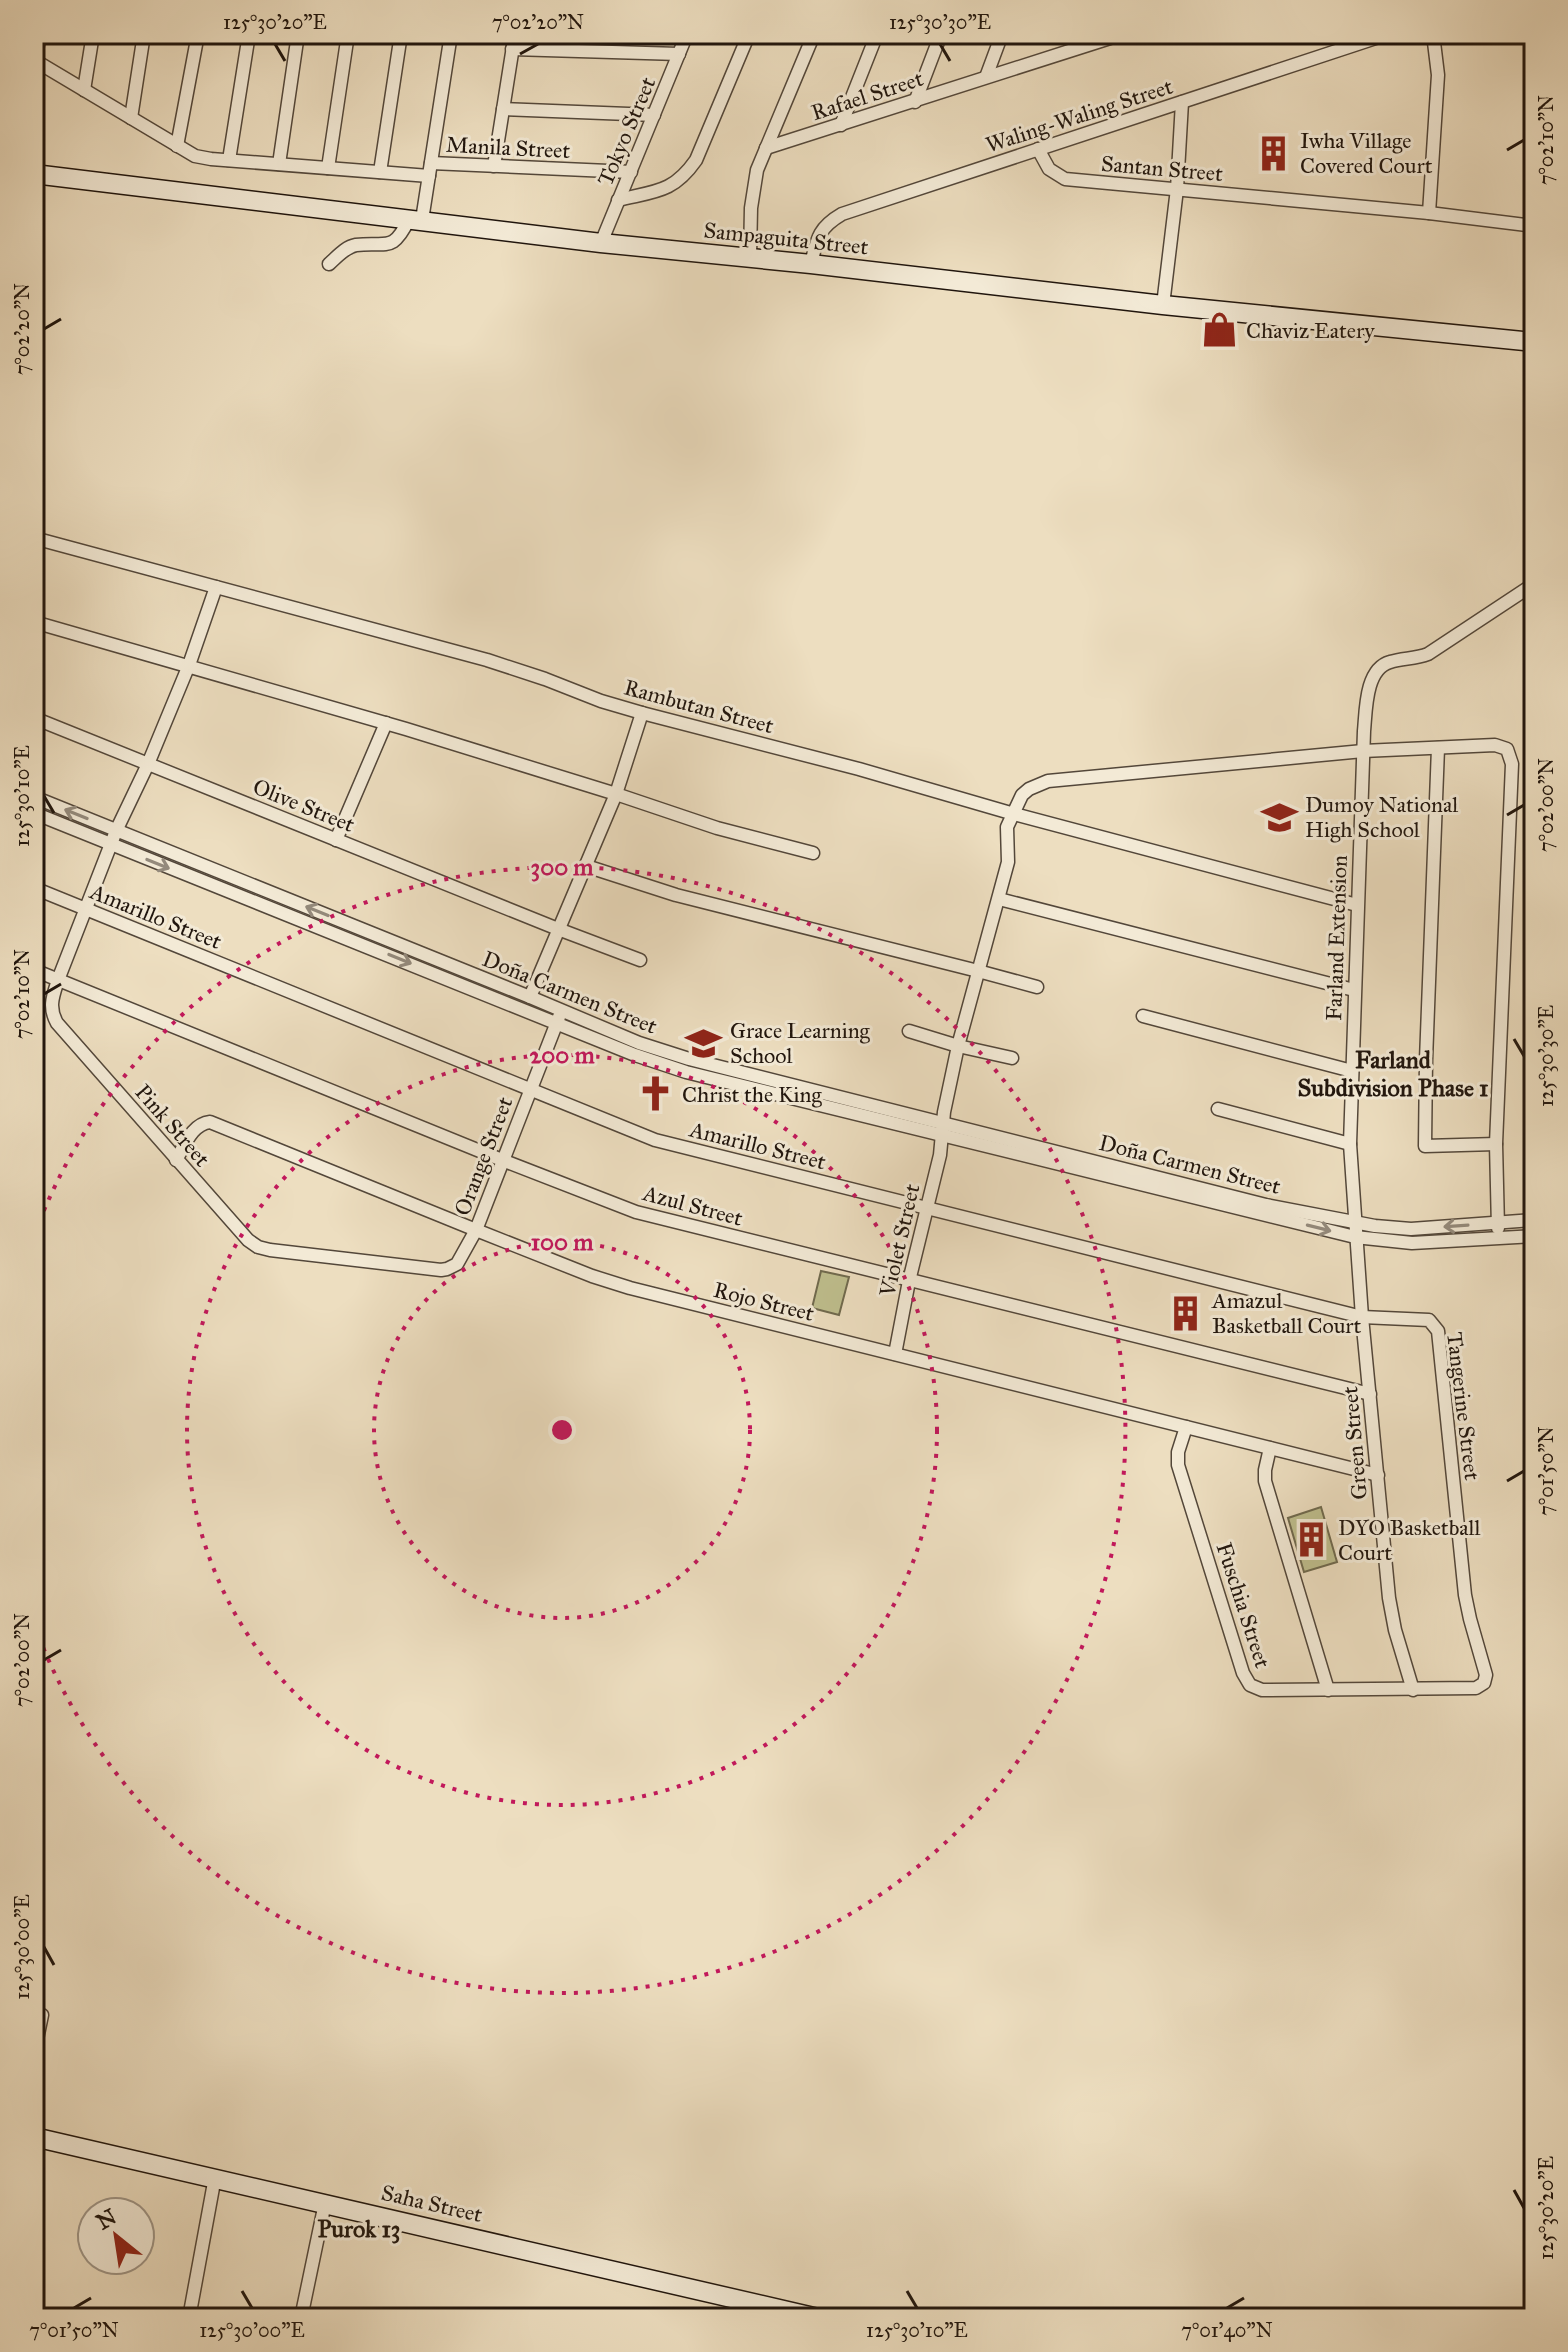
<svg xmlns="http://www.w3.org/2000/svg" width="1568" height="2352" viewBox="0 0 1568 2352" font-family="'IM FELL Great Primer',serif">
<style>
.green{fill:#bfbf8e;stroke:#706a4e;stroke-width:2}
.lines{fill:none;stroke-linecap:round;stroke-linejoin:round}
.street-casing{stroke:#53473a;stroke-width:15}
.secondary-casing{stroke:#20150d;stroke-width:21}
.street{stroke:#f3ead6;stroke-width:12}
.secondary{stroke:#f3ead6;stroke-width:18}
.oneway{stroke:#948a7c}
.ticks{fill:none;stroke:#20150d;stroke-width:3}
.ring{fill:none;stroke:#c2185b;stroke-width:4;stroke-dasharray:4 8}
.labels{text-anchor:middle;stroke-width:6;stroke-linejoin:round;paint-order:stroke}
.street-label{font-size:22px;fill:#20150d;stroke:#f3ead6}
.poi-label{font-size:22px;fill:#20150d;stroke:#f3ead6;text-anchor:start}
.neighbourhood-label{font-size:24px;font-weight:bold;fill:#20150d;stroke:#f3ead6}
.centre{fill:#c2185b;stroke:#f3ead6;stroke-width:4}
.ring-label{font-size:24px;text-anchor:middle;font-weight:bold;fill:#c2185b;stroke:#f3ead6;stroke-width:6;stroke-linejoin:round;paint-order:stroke}
.neatline{fill:none;stroke:#20150d;stroke-width:3}
.ticks-label{font-size:20px;text-anchor:middle;fill:#20150d}
</style>
<rect width="100%" height="100%" fill="#eddec0"/>
<filter id="stains"><feTurbulence type="fractalNoise" baseFrequency=".0025" numOctaves="4"/><feColorMatrix values="0 0 0 0 .2 0 0 0 0 .09 0 0 0 0 .02 0 0 0 .5 -.17"/></filter>
<radialGradient id="worn" r=".72"><stop offset=".6" stop-color="#630" stop-opacity="0"/><stop offset="1" stop-color="#630" stop-opacity=".3"/></radialGradient>
<!-- green -->
<g class="green">
<polygon points="821,1271 849,1277 839,1315 812,1308"/>
<polygon points="1321,1507 1337,1562 1304,1572 1288,1518"/>
</g>
<g class="lines">
<defs>
<g id="street">
<polyline points="512,49 679,54"/>
<polyline points="34,60 195,156 211,159 429,176"/>
<polyline points="35,61 40,34"/>
<polyline points="986,77 1002,34"/>
<polyline points="84,90 93,34"/>
<polyline points="915,102 941,34"/>
<polyline points="503,109 654,115"/>
<polyline points="131,118 144,34"/>
<polyline points="841,125 877,34"/>
<polyline points="177,146 198,34"/>
<polyline points="766,148 1110,38 1115,34"/>
<polyline points="1038,149 1049,169 1065,179 1429,213 1534,226"/>
<polyline points="229,160 249,34"/>
<polyline points="431,163 631,172"/>
<polyline points="279,164 298,34"/>
<polyline points="494,166 515,34"/>
<polyline points="328,168 348,34"/>
<polyline points="380,172 401,34"/>
<path d="M 618,200 C 655,191 673,193 696,160 L 749,34"/>
<polyline points="1429,213 1438,75 1433,34"/>
<polyline points="422,220 451,34"/>
<polyline points="601,243 687,34"/>
<polyline points="750,258 751,208 757,170 814,34"/>
<path d="M 329,264 C 337,257 345,247 356,245 C 387,241 392,254 409,219"/>
<path d="M 811,264 C 817,239 818,228 842,214 L 1388,34"/>
<polyline points="1163,305 1177,189 1182,102"/>
<polyline points="34,538 487,660 545,679 601,701 642,713 859,769 1014,814 1357,905"/>
<path d="M 216,587 L 189,665 L 148,764 L 116,831 L 58,980 C 53,996 48,1007 57,1023 L 248,1240 L 258,1247 L 270,1250 L 441,1270 L 447,1269 L 457,1264 L 476,1230 L 559,1017"/>
<polyline points="34,622 406,729 616,794 717,828 813,853"/>
<polyline points="34,718 558,929 640,960"/>
<polyline points="1438,748 1426,1060 1425,1146 1496,1144"/>
<polyline points="34,797 530,997 639,1043 689,1059 1266,1205 1375,1226 1411,1229 1534,1220"/>
<polyline points="34,813 635,1055 686,1072 1355,1237 1412,1243 1534,1236"/>
<polyline points="336,840 386,723"/>
<polyline points="586,866 676,895 978,971 1037,987"/>
<polyline points="34,888 655,1140 1362,1317 1429,1320 1438,1331 1465,1595 1470,1619 1486,1675 1484,1683 1476,1688 1262,1690 1250,1685 1243,1673 1178,1465 1178,1452 1186,1427"/>
<polyline points="999,899 1354,990"/>
<polyline points="34,970 502,1160 636,1212 1370,1394"/>
<polyline points="530,997 616,794 642,713"/>
<polyline points="1143,1016 1352,1071"/>
<polyline points="909,1031 958,1046 1012,1058"/>
<polyline points="1218,1109 1350,1144"/>
<path d="M 176,1160 C 185,1145 192,1124 210,1122 L 476,1230 L 592,1276 L 630,1288 L 1378,1475"/>
<polyline points="895,1354 909,1281 940,1155 944,1112 958,1046 1008,862 1007,827 1022,795 1029,789 1048,781 1363,751 1495,745 1507,749 1512,764 1496,1144 1498,1228"/>
<polyline points="1270,1448 1265,1470 1265,1481 1328,1690"/>
<path d="M 1413,1690 L 1395,1630 L 1389,1598 L 1362,1317 L 1350,1144 L 1364,731 C 1366,711 1365,669 1390,662 C 1403,658 1415,659 1428,654 L 1534,584"/>
<polyline points="34,2054 42,2015"/>
<polyline points="189,2318 215,2177"/>
<polyline points="301,2318 325,2203"/>
<polyline points="754,2318 757,2306"/>
</g>
<g id="secondary">
<polyline points="34,174 601,243 811,264 1163,305 1534,342"/>
<polyline points="34,2137 818,2318"/>
</g>
</defs>
<!-- street casing -->
<use href="#street" class="street-casing"/>
<!-- secondary casing -->
<use href="#secondary" class="secondary-casing"/>
<!-- street -->
<use href="#street" class="street"/>
<!-- secondary -->
<use href="#secondary" class="secondary"/>
</g>
<!-- one-way arrows -->
<defs><path id="oneway-shaft" d="M-6 0H5M1.5-3L5.5 0L1.5 3" fill="none" stroke-width="1.6" stroke-linecap="round" stroke-linejoin="round" transform="scale(2)"/></defs>
<g class="oneway">
<use href="#oneway-shaft" transform="translate(76 814) rotate(-158)"/>
<use href="#oneway-shaft" transform="translate(158 864) rotate(22)"/>
<use href="#oneway-shaft" transform="translate(317 911) rotate(-158)"/>
<use href="#oneway-shaft" transform="translate(400 959) rotate(22)"/>
<use href="#oneway-shaft" transform="translate(1456 1226) rotate(176)"/>
<use href="#oneway-shaft" transform="translate(1319 1228) rotate(14)"/>
</g>
<!-- ticks -->
<path class="ticks" d="M 275,44 L 285,61M 940,44 L 950,61M 520,54 L 538,44M 1507,150 L 1524,140M 44,329 L 61,319M 44,796 L 54,813M 1507,815 L 1524,805M 44,994 L 61,984M 1514,1039 L 1524,1056M 1507,1481 L 1524,1471M 44,1660 L 61,1650M 44,1947 L 54,1965M 1514,2190 L 1524,2208M 242,2291 L 252,2308M 907,2291 L 917,2308M 74,2308 L 91,2298M 1227,2308 L 1244,2298"/>
<!-- distance rings -->
<g class="ring">
<circle cx="562" cy="1430" r="188"/>
<circle cx="562" cy="1430" r="375"/>
<path d="M35 1233A563 563 0 1 1 35 1627"/>
</g>
<!-- icons -->
<defs>
<symbol id="building-bare" viewBox="-9 -9 18 18"><path d="M-4-6H4V6H1V3H-1V6H-4ZM-2.5-4.3h1.7v1.8h-1.7ZM.8-4.3h1.7v1.8H.8ZM-2.5-1h1.7V.8h-1.7ZM.8-1h1.7V.8H.8Z" fill="#8f2418" stroke="#f3ead6" stroke-width="2.5" paint-order="stroke"/></symbol>
<symbol id="shop-bare" viewBox="-9 -9 18 18"><path d="M-5-2.5h2.3a2.7 3.5 0 0 1 5.4 0H5L5.5 6h-11ZM-1.5-2.5h3a1.5 2.3 0 0 0-3 0Z" fill="#8f2418" stroke="#f3ead6" stroke-width="2.5" paint-order="stroke"/></symbol>
<symbol id="school-bare" viewBox="-9 -9 18 18"><path d="M0-5L7-2L0 1L-7-2ZM-4 1L0 2.5L4 1V4Q0 6-4 4Z" fill="#8f2418" stroke="#f3ead6" stroke-width="2.5" paint-order="stroke"/></symbol>
<symbol id="church-bare" viewBox="-9 -9 18 18"><path d="M-1.2-6h2.4v3.5h3.3v2.4h-3.3V6h-2.4V-.1h-3.3v-2.4h3.3Z" fill="#8f2418" stroke="#f3ead6" stroke-width="2.5" paint-order="stroke"/></symbol>
</defs>
<g fill-rule="evenodd">
<use href="#building-bare" x="1248" y="128" width="51" height="51"/>
<use href="#shop-bare" x="1194" y="304" width="51" height="51"/>
<use href="#school-bare" x="1254" y="792" width="51" height="51"/>
<use href="#school-bare" x="678" y="1018" width="51" height="51"/>
<use href="#church-bare" x="630" y="1068" width="51" height="51"/>
<use href="#building-bare" x="1160" y="1288" width="51" height="51"/>
<use href="#building-bare" x="1286" y="1514" width="51" height="51"/>
</g>
<g class="labels">
<!-- street labels -->
<g class="street-label">
<text transform="translate(867 95) rotate(-18)" y="8">Rafael Street</text>
<text transform="translate(1079 115) rotate(-18)" y="8">Waling-Waling Street</text>
<text transform="translate(626 131) rotate(-67)" y="8">Tokyo Street</text>
<text transform="translate(508 147) rotate(3)" y="8">Manila Street</text>
<text transform="translate(1162 168) rotate(5)" y="8">Santan Street</text>
<text transform="translate(786 238) rotate(6)" y="8">Sampaguita Street</text>
<text transform="translate(699 706) rotate(15)" y="8">Rambutan Street</text>
<text transform="translate(304 805) rotate(22)" y="8">Olive Street</text>
<text transform="translate(156 916) rotate(22)" y="8">Amarillo Street</text>
<text transform="translate(1336 938) rotate(-88)" y="8">Farland Extension</text>
<text transform="translate(570 992) rotate(22)" y="8">Doña Carmen Street</text>
<text transform="translate(173 1125) rotate(49)" y="8">Pink Street</text>
<text transform="translate(758 1145) rotate(14)" y="8">Amarillo Street</text>
<text transform="translate(483 1156) rotate(-69)" y="8">Orange Street</text>
<text transform="translate(1190 1164) rotate(14)" y="8">Doña Carmen Street</text>
<text transform="translate(693 1205) rotate(15)" y="8">Azul Street</text>
<text transform="translate(899 1240) rotate(-77)" y="8">Violet Street</text>
<text transform="translate(764 1301) rotate(14)" y="8">Rojo Street</text>
<text transform="translate(1464 1406) rotate(83)" y="8">Tangerine Street</text>
<text transform="translate(1354 1443) rotate(-95)" y="8">Green Street</text>
<text transform="translate(1244 1605) rotate(72)" y="8">Fuschia Street</text>
<text transform="translate(432 2203) rotate(13)" y="8">Saha Street</text>
</g>
<!-- poi labels -->
<g class="poi-label">
<text x="1300" y="148">Iwha Village<tspan x="1300" dy="25">Covered Court</tspan></text>
<text x="1246" y="338">Chaviz Eatery</text>
<text x="1305" y="812">Dumoy National<tspan x="1305" dy="25">High School</tspan></text>
<text x="730" y="1038">Grace Learning<tspan x="730" dy="25">School</tspan></text>
<text x="682" y="1102">Christ the King</text>
<text x="1212" y="1308">Amazul<tspan x="1212" dy="25">Basketball Court</tspan></text>
<text x="1338" y="1535">DYO Basketball<tspan x="1338" dy="25">Court</tspan></text>
</g>
<!-- neighbourhood labels -->
<g class="neighbourhood-label">
<text x="1393" y="1068">Farland<tspan x="1393" dy="28">Subdivision Phase 1</tspan></text>
<text x="359" y="2237">Purok 13</text>
</g>
</g>
<circle cx="562" cy="1430" r="12" class="centre"/>
<g class="ring-label">
<text x="562" y="875">300 m</text>
<text x="562" y="1063">200 m</text>
<text x="562" y="1250">100 m</text>
</g>
<!-- margin -->
<rect width="1568" height="2352" fill="none" stroke="#eddec0" stroke-width="88"/>
<!-- north arrow -->
<g transform="translate(116 2236) rotate(330)"><circle r="38" fill="#f3ead6" stroke="#9f9586" stroke-width="2"/>
<path d="M0-6L14 30L0 20L-14 30Z" fill="#8f2418"/>
<text y="-12" font-size="22" font-weight="bold" text-anchor="middle" fill="#20150d">N</text>
</g>
<rect x="44" y="44" width="1480" height="2264" class="neatline"/>
<g class="ticks-label">
<text x="275" y="29">125°30'20"E</text>
<text x="538" y="29">7°02'20"N</text>
<text x="940" y="29">125°30'30"E</text>
<text transform="translate(1546 140) rotate(-90)" y="7">7°02'10"N</text>
<text transform="translate(22 329) rotate(-90)" y="7">7°02'20"N</text>
<text transform="translate(22 796) rotate(-90)" y="7">125°30'10"E</text>
<text transform="translate(1546 805) rotate(-90)" y="7">7°02'00"N</text>
<text transform="translate(22 994) rotate(-90)" y="7">7°02'10"N</text>
<text transform="translate(1546 1056) rotate(-90)" y="7">125°30'30"E</text>
<text transform="translate(1546 1471) rotate(-90)" y="7">7°01'50"N</text>
<text transform="translate(22 1660) rotate(-90)" y="7">7°02'00"N</text>
<text transform="translate(22 1947) rotate(-90)" y="7">125°30'00"E</text>
<text transform="translate(1546 2208) rotate(-90)" y="7">125°30'20"E</text>
<text x="74" y="2337">7°01'50"N</text>
<text x="252" y="2337">125°30'00"E</text>
<text x="917" y="2337">125°30'10"E</text>
<text x="1227" y="2337">7°01'40"N</text>
</g>
<rect width="100%" height="100%" filter="url(#stains)"/>
<rect width="100%" height="100%" fill="url(#worn)"/>
</svg>
